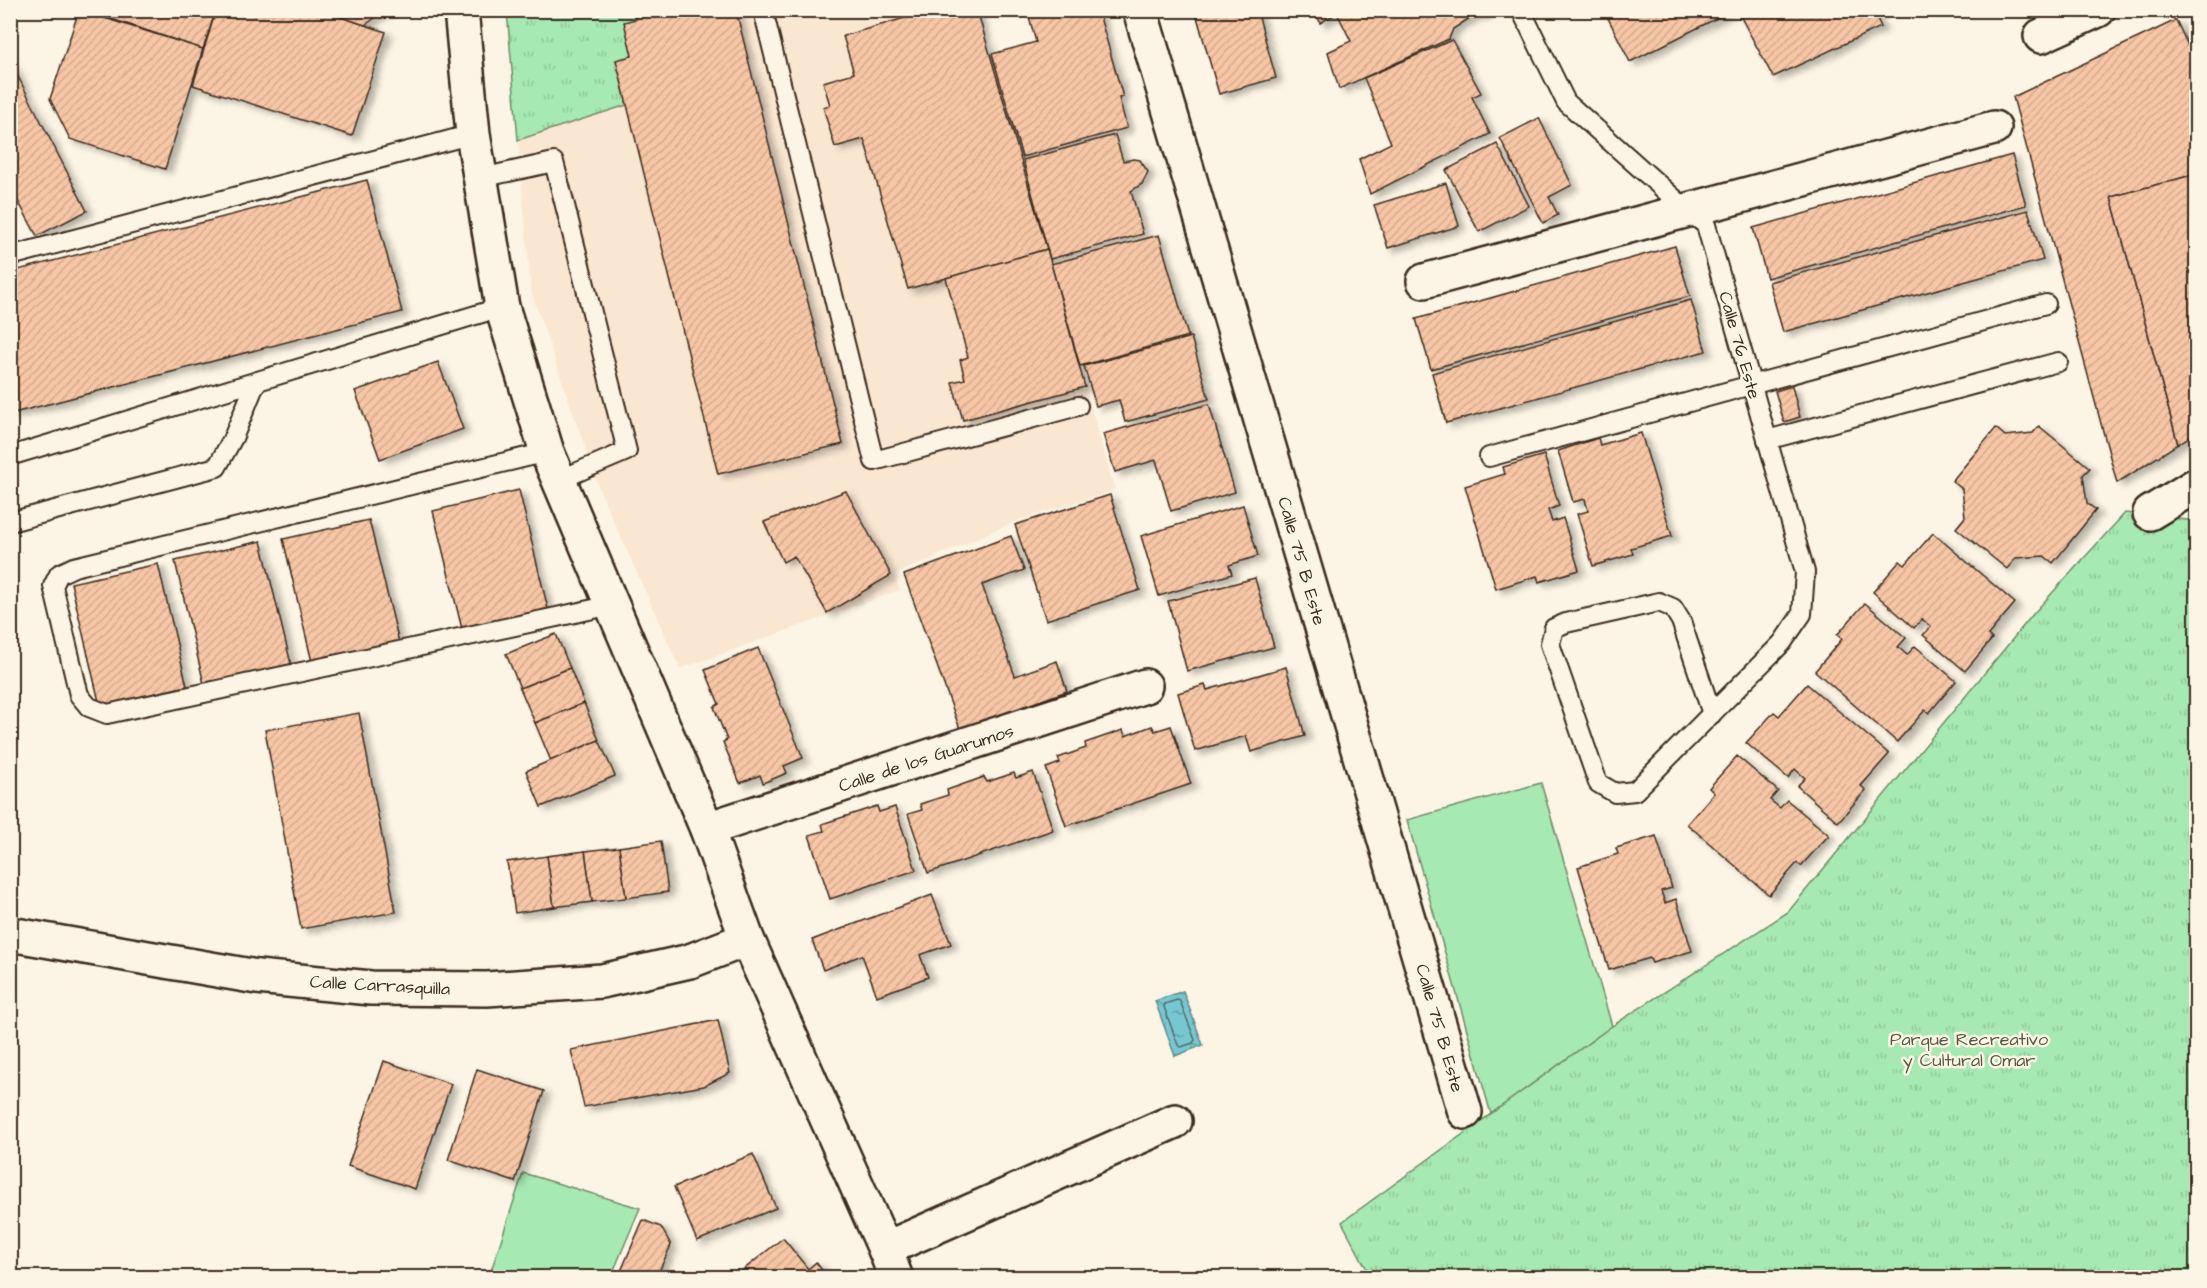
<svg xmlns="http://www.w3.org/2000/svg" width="2207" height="1288" viewBox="0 0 2207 1288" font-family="'Architects Daughter',sans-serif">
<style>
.built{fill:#fae7d2}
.green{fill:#a7e9b2;stroke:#718a68;stroke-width:1.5}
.park{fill:url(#park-tufts);stroke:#718a68;stroke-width:1.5}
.water{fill:url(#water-ripples);stroke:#5f888a;stroke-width:1.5}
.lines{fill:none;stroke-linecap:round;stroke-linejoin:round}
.shore{stroke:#536966;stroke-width:1.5}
.building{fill:url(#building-hatch);stroke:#3b2a1e;stroke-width:1.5;filter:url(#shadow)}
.lane-casing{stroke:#3b2a1e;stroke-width:22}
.street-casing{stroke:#3b2a1e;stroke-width:38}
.lane{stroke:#fcf5e5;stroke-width:18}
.street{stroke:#fcf5e5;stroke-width:33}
.labels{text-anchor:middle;stroke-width:5;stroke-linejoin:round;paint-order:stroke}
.street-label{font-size:18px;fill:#3b2a1e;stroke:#fcf5e5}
.park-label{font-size:18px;fill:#565a43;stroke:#fcf5e5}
</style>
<defs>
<pattern id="park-tufts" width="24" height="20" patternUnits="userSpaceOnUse" patternTransform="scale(1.5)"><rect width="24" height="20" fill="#a7e9b2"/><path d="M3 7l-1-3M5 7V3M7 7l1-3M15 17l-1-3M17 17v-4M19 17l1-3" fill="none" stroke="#91c899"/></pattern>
<pattern id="water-ripples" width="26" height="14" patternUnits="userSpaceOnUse" patternTransform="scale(1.5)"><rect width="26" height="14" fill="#77c7d2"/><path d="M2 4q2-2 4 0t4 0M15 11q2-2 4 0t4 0" fill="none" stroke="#63a2aa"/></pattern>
<pattern id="building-hatch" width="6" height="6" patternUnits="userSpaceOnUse" patternTransform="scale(1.5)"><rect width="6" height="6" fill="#f6c6a6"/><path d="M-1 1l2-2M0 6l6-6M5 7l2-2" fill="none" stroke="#d4aa8e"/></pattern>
<filter id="shadow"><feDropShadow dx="6" dy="4" stdDeviation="3" flood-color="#0004"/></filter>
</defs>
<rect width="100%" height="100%" fill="#fcf5e5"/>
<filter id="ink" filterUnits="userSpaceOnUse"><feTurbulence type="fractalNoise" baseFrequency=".0167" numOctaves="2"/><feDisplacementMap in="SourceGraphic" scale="12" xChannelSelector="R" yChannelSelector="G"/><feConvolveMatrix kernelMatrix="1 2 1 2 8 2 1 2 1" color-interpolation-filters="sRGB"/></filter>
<g filter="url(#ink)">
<!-- built -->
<polygon class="built" points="507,11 977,11 1115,490 1014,522 894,575 900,590 680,669 600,491 531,291"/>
<!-- green -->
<g class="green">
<polygon points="1541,783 1612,1026 1491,1114 1407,820"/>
<polygon points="523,1173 640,1208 611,1277 489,1277"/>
</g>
<!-- park -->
<g class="park">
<polygon points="507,11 634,11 636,19 632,56 616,60 627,105 518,140"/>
<polygon points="2125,513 2196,521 2196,1277 1371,1277 1342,1222 1612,1026 1788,912 2034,613"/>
</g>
<!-- water -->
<polygon class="water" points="1183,991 1203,1045 1175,1056 1155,1001"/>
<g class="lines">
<!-- shore -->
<polygon class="shore" points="1177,1000 1180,1001 1195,1040 1193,1043 1181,1047 1178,1045 1164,1007 1165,1004"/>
</g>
<!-- building -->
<g class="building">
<polygon points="79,10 203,49 165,169 70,139 50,99"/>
<polygon points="84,10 216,10 203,49"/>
<polygon points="216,10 320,10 386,32 352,136 193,85"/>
<polygon points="320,10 386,10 365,25"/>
<polygon points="634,10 736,10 843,444 718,474 616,60 632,56 624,22 636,19"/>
<polygon points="932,10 977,10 1047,249 908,289 864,139 835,147 823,107 830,105 823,82 854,73 843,36"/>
<polygon points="1027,10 1098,10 1123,97 1119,98 1127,128 1022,157 992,54 1036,42"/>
<polygon points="1195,10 1257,10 1276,78 1219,94"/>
<polygon points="1316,10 1487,10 1486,14 1479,16 1476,14 1453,29 1449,39 1339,89 1328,52 1351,41 1337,13 1320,23"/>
<polygon points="1604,10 1733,10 1630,62"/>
<polygon points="1737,10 1873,10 1881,27 1773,77"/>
<polygon points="2176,20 2196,63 2196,174 2111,197 2178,444 2117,483 2013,97"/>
<polygon points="1452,40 1481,93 1472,97 1490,134 1370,194 1359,159 1391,143 1364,78"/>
<polygon points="10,61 87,211 37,236 10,186"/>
<polygon points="1539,118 1572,185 1549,197 1558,215 1543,223 1500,138"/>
<polygon points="1115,135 1123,161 1134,159 1140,160 1148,172 1142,184 1131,191 1143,234 1050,259 1023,160"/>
<polygon points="1497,144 1529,206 1479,232 1446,170"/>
<polygon points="2012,155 2026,205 1767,278 1753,228"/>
<polygon points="2196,174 2196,432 2178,444 2111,197"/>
<polygon points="367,180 402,312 10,414 10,272"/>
<polygon points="1446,183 1459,226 1388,248 1374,205"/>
<polygon points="2028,210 2043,260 1783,332 1769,282"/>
<polygon points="1159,235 1188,336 1080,366 1051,264"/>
<polygon points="1675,246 1690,296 1431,369 1416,319"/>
<polygon points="1047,249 1085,387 963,420 952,382 965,379 960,360 968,357 946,278"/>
<polygon points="1691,300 1706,351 1446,423 1432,373"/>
<polygon points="1191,337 1209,399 1125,422 1119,400 1096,406 1084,366"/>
<polygon points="438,362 463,429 380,459 355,391"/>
<polygon points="1792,386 1800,417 1784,422 1775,391"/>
<polygon points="1209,404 1235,492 1171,511 1156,460 1115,472 1103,434"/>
<polygon points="2039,426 2090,468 2083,475 2087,503 2096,510 2053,563 2044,556 2016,558 2007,569 1956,528 1965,517 1962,489 1952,481 1996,428 2005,436 2033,433"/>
<polygon points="1641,433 1672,536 1631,548 1633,554 1593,566 1577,514 1588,511 1585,499 1573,502 1558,451 1598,438 1600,445"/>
<polygon points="1544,455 1559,506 1548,510 1552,522 1563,518 1579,570 1539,582 1537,576 1496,589 1465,486 1505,474 1503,467"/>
<polygon points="519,490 549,613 463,633 433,511"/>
<polygon points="846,491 891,575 827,613 794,556 783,562 764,522"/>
<polygon points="1110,495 1140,590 1046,620 1015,525"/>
<polygon points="1243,505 1258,556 1229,565 1232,574 1159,596 1141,536"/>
<polygon points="369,520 399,642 312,662 283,539"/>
<polygon points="1933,533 2015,603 1988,635 1992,639 1965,671 1923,635 1931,627 1922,619 1914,628 1873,592 1900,561 1905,565"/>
<polygon points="1011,536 1024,570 982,585 1015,676 1057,661 1067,691 960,729 904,575"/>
<polygon points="261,541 291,664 204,684 175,561"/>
<polygon points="158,564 187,686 100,706 71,583"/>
<polygon points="1255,578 1274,647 1187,671 1168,601"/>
<polygon points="1865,603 1906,638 1898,647 1907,655 1915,646 1956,681 1929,713 1925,710 1897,742 1815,671 1842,639 1837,635"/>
<polygon points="556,634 570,668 520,688 506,654"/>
<polygon points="758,648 803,758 784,766 787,773 763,783 760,775 740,783 723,742 727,740 714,707 719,704 705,670"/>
<polygon points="1286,667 1305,736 1251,752 1246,736 1195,751 1178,693 1205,685 1207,690"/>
<polygon points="570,668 584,703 535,723 520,688"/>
<polygon points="1807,684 1889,754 1861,786 1866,790 1838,822 1797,786 1805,778 1795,769 1788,778 1746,743 1774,712 1779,716"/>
<polygon points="584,703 599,740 551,761 535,723"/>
<polygon points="359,713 396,912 301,929 265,730"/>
<polygon points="1152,726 1155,731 1171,726 1191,784 1066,826 1046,768 1060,763 1058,758 1086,748 1085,743 1123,730 1125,736"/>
<polygon points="599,740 615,776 541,807 526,771"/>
<polygon points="1737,756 1778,791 1770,800 1780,808 1787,800 1829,835 1801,866 1797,863 1769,895 1687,824 1714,793 1709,788"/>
<polygon points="1033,772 1053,830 928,873 908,814 922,810 920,804 948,795 947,790 984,777 987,782 1014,773 1016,778"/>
<polygon points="877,806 879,812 895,807 916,870 830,899 809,835 824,831 822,824"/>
<polygon points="1656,836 1672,888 1661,891 1665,903 1676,899 1692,951 1652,963 1650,958 1609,970 1578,867 1618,854 1616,848"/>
<polygon points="661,841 668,892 626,898 619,847"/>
<polygon points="619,847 626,898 592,902 585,851"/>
<polygon points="585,851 592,902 554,907 547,856"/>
<polygon points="547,856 554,907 515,913 507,862"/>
<polygon points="932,895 951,944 920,955 928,977 877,996 862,955 823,970 812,940"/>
<polygon points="718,1020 730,1073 704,1086 584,1107 571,1050"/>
<polygon points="384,1061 451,1084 415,1189 348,1166"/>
<polygon points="477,1069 544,1091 515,1182 448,1160"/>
<polygon points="753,1154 776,1208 697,1241 674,1187"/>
<polygon points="643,1220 661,1227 671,1245 656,1278 618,1278"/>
<polygon points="783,1238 808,1269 816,1262 828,1278 733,1278"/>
</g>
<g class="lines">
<defs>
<g id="lane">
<polyline points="763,10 874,461 1078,406"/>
<polyline points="1521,10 1566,102 1687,210 1706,225 1805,572 1802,614 1782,643 1635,791 1615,793 1598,783 1550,644 1554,628 1566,623 1659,602 1673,608 1681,621 1712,714"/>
<polyline points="481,178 554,162 627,451 559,480"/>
<polyline points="10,256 473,134"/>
<polyline points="1767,440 2058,362"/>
<polyline points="547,452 74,567 59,574 53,586 79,695 89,707 107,714 612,605"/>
<polyline points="10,456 502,307"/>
<polyline points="1489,457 2046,304"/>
<polyline points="10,522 217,467 233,438 256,382"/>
</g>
<g id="street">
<polyline points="461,10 473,134 502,307 547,452 707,829 747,939 885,1249 896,1278"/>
<polyline points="1140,10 1465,1112"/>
<polyline points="2041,36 2098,10"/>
<polyline points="1424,281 1994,128"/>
<polyline points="2150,513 2196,485"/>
<polyline points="707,829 1145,686"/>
<polyline points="10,934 257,977 371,988 487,989 602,981 690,961 747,939"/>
<polyline points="885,1249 1175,1121"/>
</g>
</defs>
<!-- lane casing -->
<use href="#lane" class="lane-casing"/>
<!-- street casing -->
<use href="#street" class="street-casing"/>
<!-- lane -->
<use href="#lane" class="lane"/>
<!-- street -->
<use href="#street" class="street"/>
</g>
</g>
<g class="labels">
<!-- street labels -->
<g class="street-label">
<text transform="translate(1740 345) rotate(74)" y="6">Calle 76 Este</text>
<text transform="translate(1302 561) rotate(74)" y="6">Calle 75 B Este</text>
<text transform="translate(926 758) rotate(-18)" y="6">Calle de los Guarumos</text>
<text transform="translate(380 985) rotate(3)" y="6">Calle Carrasquilla</text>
<text transform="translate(1440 1028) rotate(74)" y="6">Calle 75 B Este</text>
</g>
<!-- park labels -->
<g class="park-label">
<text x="1969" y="1045">Parque Recreativo<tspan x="1969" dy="21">y Cultural Omar</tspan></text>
</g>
</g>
<!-- margin -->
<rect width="2207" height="1288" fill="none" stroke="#fcf5e5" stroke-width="36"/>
<rect x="18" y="18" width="2171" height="1252" fill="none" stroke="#3b2a1e" stroke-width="2" filter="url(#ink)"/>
</svg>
